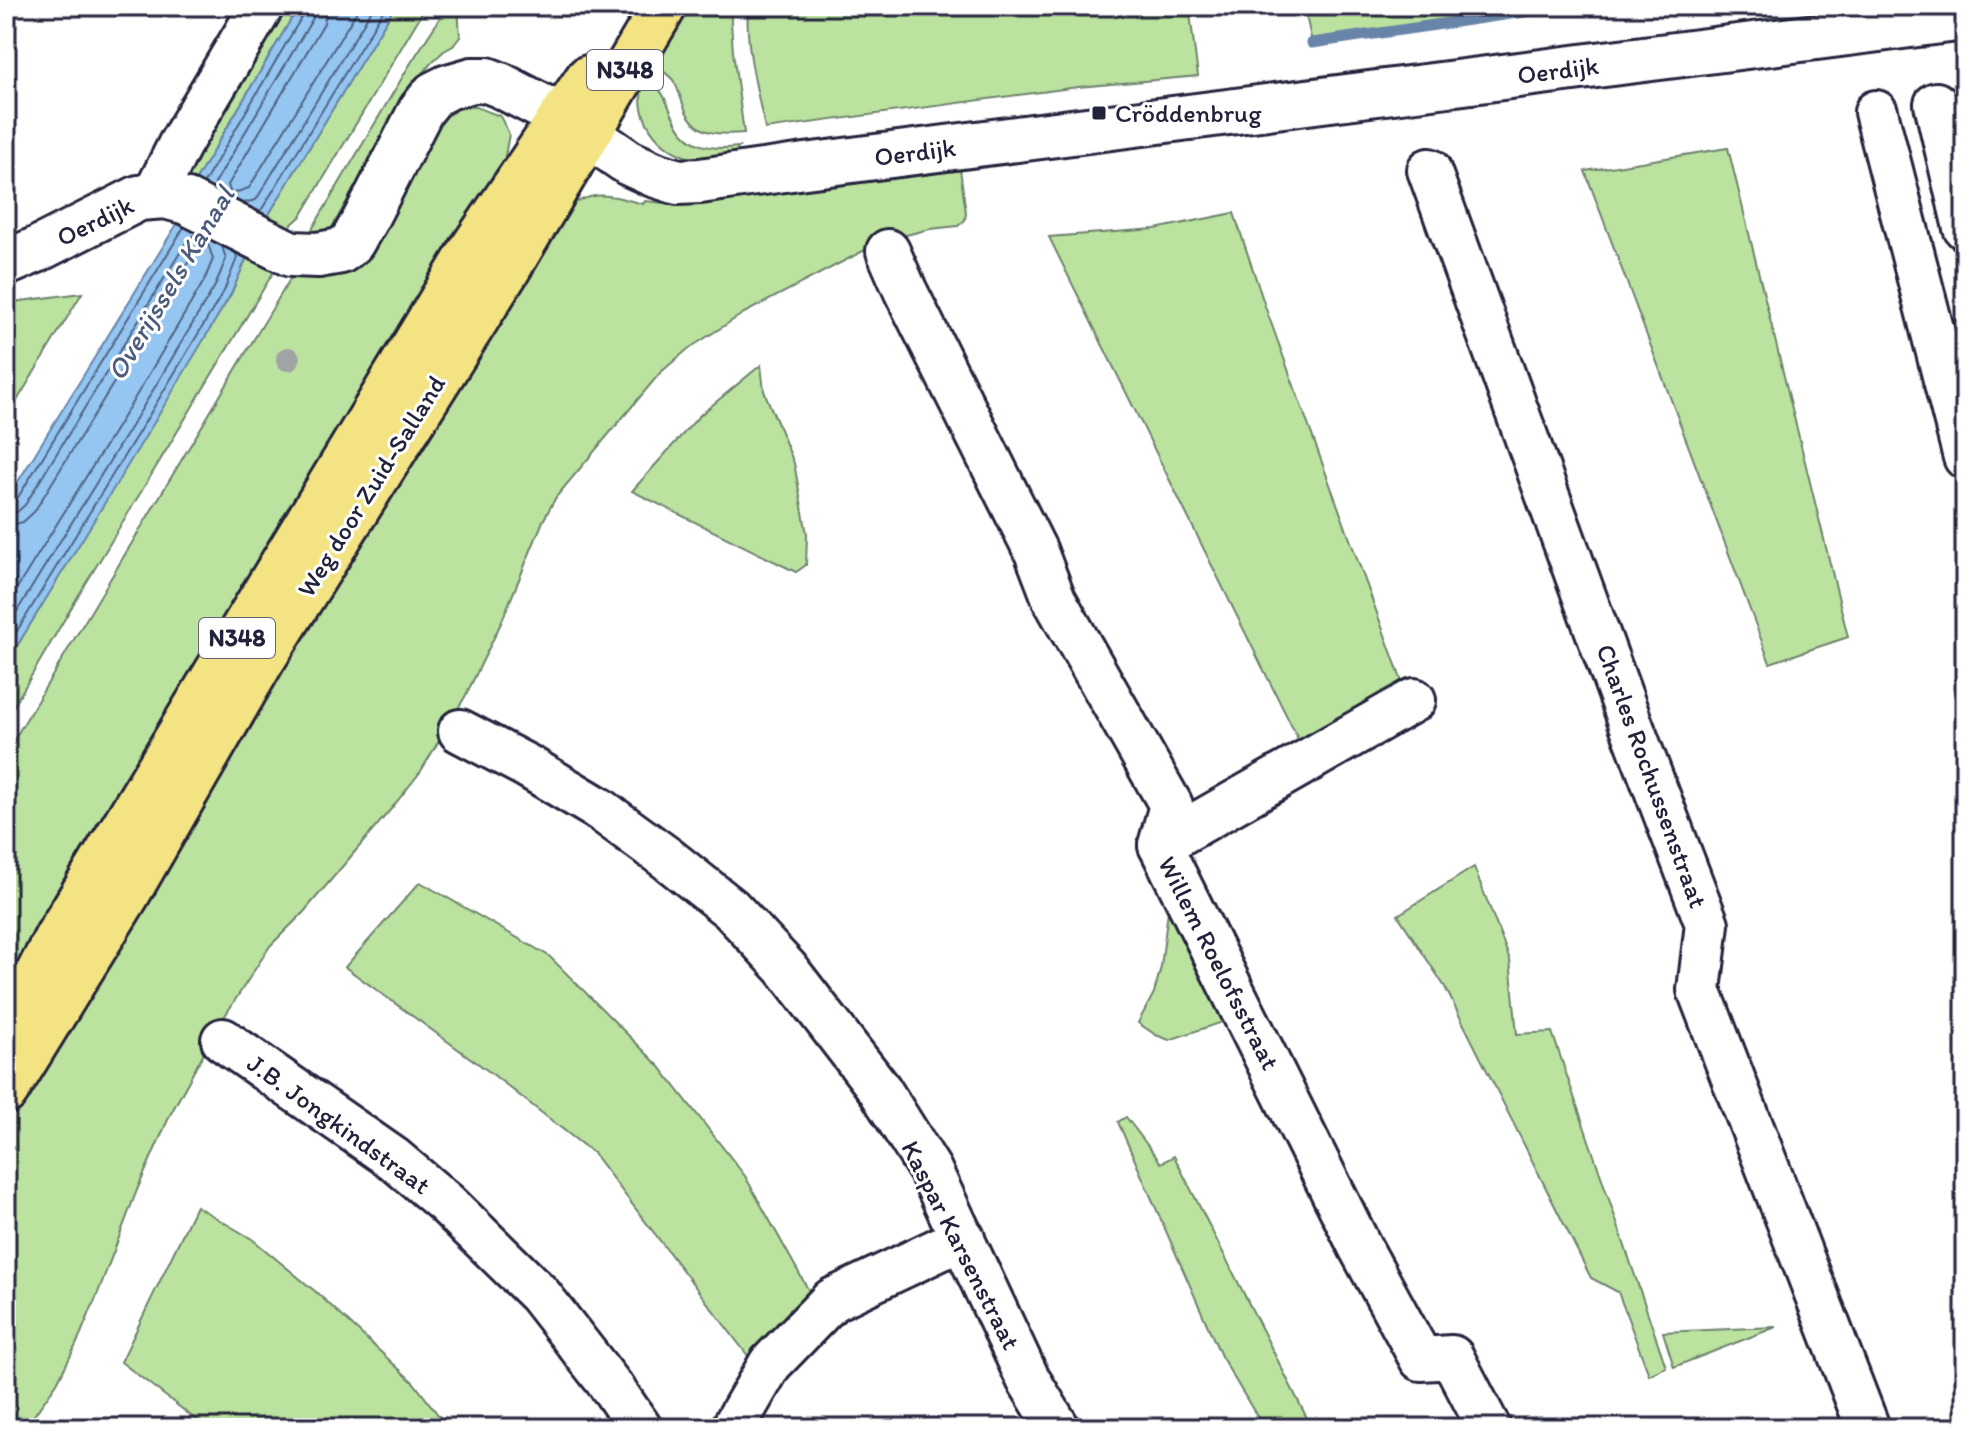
<svg xmlns="http://www.w3.org/2000/svg" width="1971" height="1434" viewBox="0 0 1971 1434" font-family="Itim,sans-serif">
<style>
.green{fill:#bbe39f;stroke:#6e826d;stroke-width:2}
.water{fill:#95c6f1;stroke:#6784a8;stroke-width:2}
.lines{fill:none;stroke-linecap:round;stroke-linejoin:round}
.shore{stroke:#506484;stroke-width:2}
.stream{stroke:#6784a8;stroke-width:11}
.minor-casing{stroke:#22223b;stroke-width:48}
.tertiary-casing{stroke:#22223b;stroke-width:50}
.primary-casing{stroke:#22223b;stroke-width:50}
.minor{stroke:#fff;stroke-width:42}
.tertiary{stroke:#fff;stroke-width:44}
.primary{stroke:#f4e382;stroke-width:44}
.tree{fill:#9fa5a4}
.poi-dot{fill:#22223b;stroke:#fff;stroke-width:3}
.labels{text-anchor:middle;stroke-width:6;stroke-linejoin:round;paint-order:stroke}
.shield{fill:#fff;stroke:#646476;stroke-width:2}
.shield-label{font-size:24px;font-weight:bold;fill:#22223b}
.street-label{font-size:26px;fill:#22223b;stroke:#fff}
.poi-label{font-size:26px;fill:#22223b;stroke:#fff;text-anchor:start}
.water-label{font-size:28px;font-style:italic;fill:#4a5b7b;stroke:#fff}
</style>
<rect width="100%" height="100%" fill="#fff"/>
<filter id="ink" filterUnits="userSpaceOnUse"><feTurbulence type="fractalNoise" baseFrequency=".0125" numOctaves="2"/><feDisplacementMap in="SourceGraphic" scale="16" xChannelSelector="R" yChannelSelector="G"/><feConvolveMatrix kernelMatrix="1 2 1 2 8 2 1 2 1" color-interpolation-filters="sRGB"/></filter>
<g filter="url(#ink)">
<!-- green -->
<g class="green">
<polygon points="273,6 299,6 190,190 185,186 184,158"/>
<polygon points="395,6 428,6 422,13 301,216 289,227 278,232 266,219"/>
<polygon points="451,6 458,6 460,37 453,46 444,51 432,62 413,84 330,231 308,236 409,66 444,12"/>
<path d="M 682,6 L 730,6 L 733,52 L 744,133 C 719,135 697,136 685,109 C 681,100 679,89 673,80 C 667,73 656,66 649,60 Z"/>
<path d="M 748,6 L 1189,6 L 1198,76 L 1078,87 L 765,129 C 757,89 745,46 748,6 Z"/>
<polygon points="1304,6 1565,6 1312,43"/>
<path d="M 645,76 C 650,80 655,84 659,89 C 666,97 669,109 674,118 C 687,148 711,150 739,147 L 729,160 C 719,160 707,162 698,160 C 657,151 631,116 645,76 Z"/>
<polygon points="461,107 476,107 500,116 509,134 503,167 6,1008 6,753 296,269 431,134 447,116"/>
<polygon points="1728,148 1848,637 1770,663 1585,171"/>
<path d="M 959,162 L 966,213 L 965,220 L 958,226 L 930,229 L 898,237 L 869,248 L 744,313 L 688,349 L 660,373 L 556,497 L 543,521 L 501,623 L 466,695 L 421,771 L 391,809 L 303,913 L 270,946 L 219,1025 L 170,1115 L 137,1190 L 96,1298 L 76,1345 L 57,1383 L 25,1428 L 6,1428 L 6,1119 L 244,726 L 561,211 C 595,189 606,194 643,204 L 645,201 L 664,203 Z"/>
<polygon points="1234,213 1266,309 1405,690 1301,745 1049,237 1155,229"/>
<polygon points="242,245 279,263 74,603 6,719 6,664 231,294 247,257 250,261 252,260"/>
<polygon points="82,293 6,419 6,303"/>
<polygon points="761,365 764,391 794,463 807,534 806,565 796,572 632,491 699,416"/>
<polygon points="1474,867 1510,960 1517,1034 1552,1032 1666,1367 1649,1375 1618,1292 1591,1278 1445,987 1398,915"/>
<polygon points="420,882 549,956 660,1067 745,1176 814,1300 755,1365 593,1153 491,1073 345,967"/>
<polygon points="1170,894 1226,1021 1169,1040 1156,1035 1138,1023 1154,993 1161,967"/>
<polygon points="1126,1117 1161,1163 1174,1156 1312,1428 1264,1428 1221,1356 1118,1122"/>
<polygon points="196,1206 252,1239 316,1292 414,1383 448,1428 207,1428 121,1362"/>
<polygon points="1776,1327 1674,1367 1663,1332"/>
</g>
<!-- water -->
<polygon class="water" points="299,6 395,6 266,219 239,242 247,257 231,294 158,416 6,664 6,501 180,219 193,185"/>
<g class="lines">
<!-- shore -->
<g class="shore">
<polyline points="327,6 324,23 228,185 231,194 249,188 360,6"/>
<polyline points="204,183 304,13 305,6"/>
<polyline points="216,190 215,183 313,18 315,6"/>
<polyline points="243,203 256,200 374,6"/>
<polyline points="259,211 262,209 386,6"/>
<polyline points="6,504 12,503 17,499 184,227"/>
<polyline points="6,514 17,512 25,505 189,238 197,234"/>
<polyline points="6,526 23,522 34,512 197,248 204,243 208,244 213,259 204,281 133,401 6,606"/>
<polyline points="6,629 143,407 215,286 226,259 222,246"/>
<polyline points="6,649 151,412 224,291 237,258 236,253"/>
</g>
<!-- stream -->
<polyline class="stream" points="1312,43 1565,6"/>
<defs>
<g id="minor">
<polyline points="1936,104 1965,228"/>
<polyline points="1876,112 1965,457"/>
<polyline points="1429,170 1632,727 1707,924 1699,990 1868,1428"/>
<polyline points="154,196 180,144 262,6"/>
<polyline points="888,251 905,290 1036,552 1054,599 1171,805 1160,845 1360,1247 1421,1359 1452,1357 1489,1428"/>
<polyline points="460,731 527,766 601,810 668,859 731,909 786,968 880,1090 930,1170 1028,1379 1058,1428"/>
<polyline points="1160,845 1414,700"/>
<polyline points="223,1040 394,1159 446,1203 539,1294 614,1390 640,1428"/>
<polyline points="733,1428 770,1364 832,1300 963,1238"/>
</g>
<polyline id="tertiary" points="6,263 36,250 139,198 165,196 187,202 291,254 318,255 341,251 352,242 366,218 421,110 434,94 448,87 472,80 487,80 500,85 562,117 629,163 653,174 678,182 700,181 805,166 1965,18"/>
<g id="primary">
<polyline points="6,1036 57,937 475,245 588,78"/>
<polyline points="6,1091 125,898 261,662 509,267 664,6"/>
</g>
</defs>
<!-- minor casing -->
<use href="#minor" class="minor-casing"/>
<!-- tertiary casing -->
<use href="#tertiary" class="tertiary-casing"/>
<!-- primary casing -->
<use href="#primary" class="primary-casing"/>
<!-- minor -->
<use href="#minor" class="minor"/>
<!-- tertiary -->
<use href="#tertiary" class="tertiary"/>
<!-- primary -->
<use href="#primary" class="primary"/>
</g>
<!-- trees -->
<circle class="tree" cx="288" cy="359" r="12"/>
</g>
<!-- markers -->
<rect class="poi-dot" x="1091" y="105" width="16" height="16" rx="4"/>
<g class="labels">
<!-- shield labels -->
<g class="shield">
<rect x="587" y="50" width="76" height="40" rx="6"/>
<rect x="199" y="618" width="76" height="40" rx="6"/>
</g>
<g class="shield-label">
<text x="625" y="78">N348</text>
<text x="237" y="646">N348</text>
</g>
<!-- street labels -->
<g class="street-label">
<text transform="translate(1558 70) rotate(-7)" y="9">Oerdijk</text>
<text transform="translate(915 152) rotate(-7)" y="9">Oerdijk</text>
<text transform="translate(95 221) rotate(-26)" y="9">Oerdijk</text>
<text transform="translate(371 486) rotate(-58)" y="9">Weg door Zuid-Salland</text>
<text transform="translate(1652 776) rotate(70)" y="9">Charles Rochussenstraat</text>
<text transform="translate(1219 963) rotate(63)" y="9">Willem Roelofsstraat</text>
<text transform="translate(339 1124) rotate(36)" y="9">J.B. Jongkindstraat</text>
<text transform="translate(961 1245) rotate(63)" y="9">Kaspar Karsenstraat</text>
</g>
<!-- poi labels -->
<g class="poi-label">
<text x="1115" y="122">Cröddenbrug</text>
</g>
<!-- water labels -->
<g class="water-label">
<text transform="translate(170 283) rotate(-59)" y="10">Overijssels Kanaal</text>
</g>
</g>
<!-- margin -->
<rect width="1971" height="1434" fill="none" stroke="#fff" stroke-width="32"/>
<rect x="16" y="16" width="1939" height="1402" fill="none" stroke="#22223b" stroke-width="3" filter="url(#ink)"/>
</svg>
